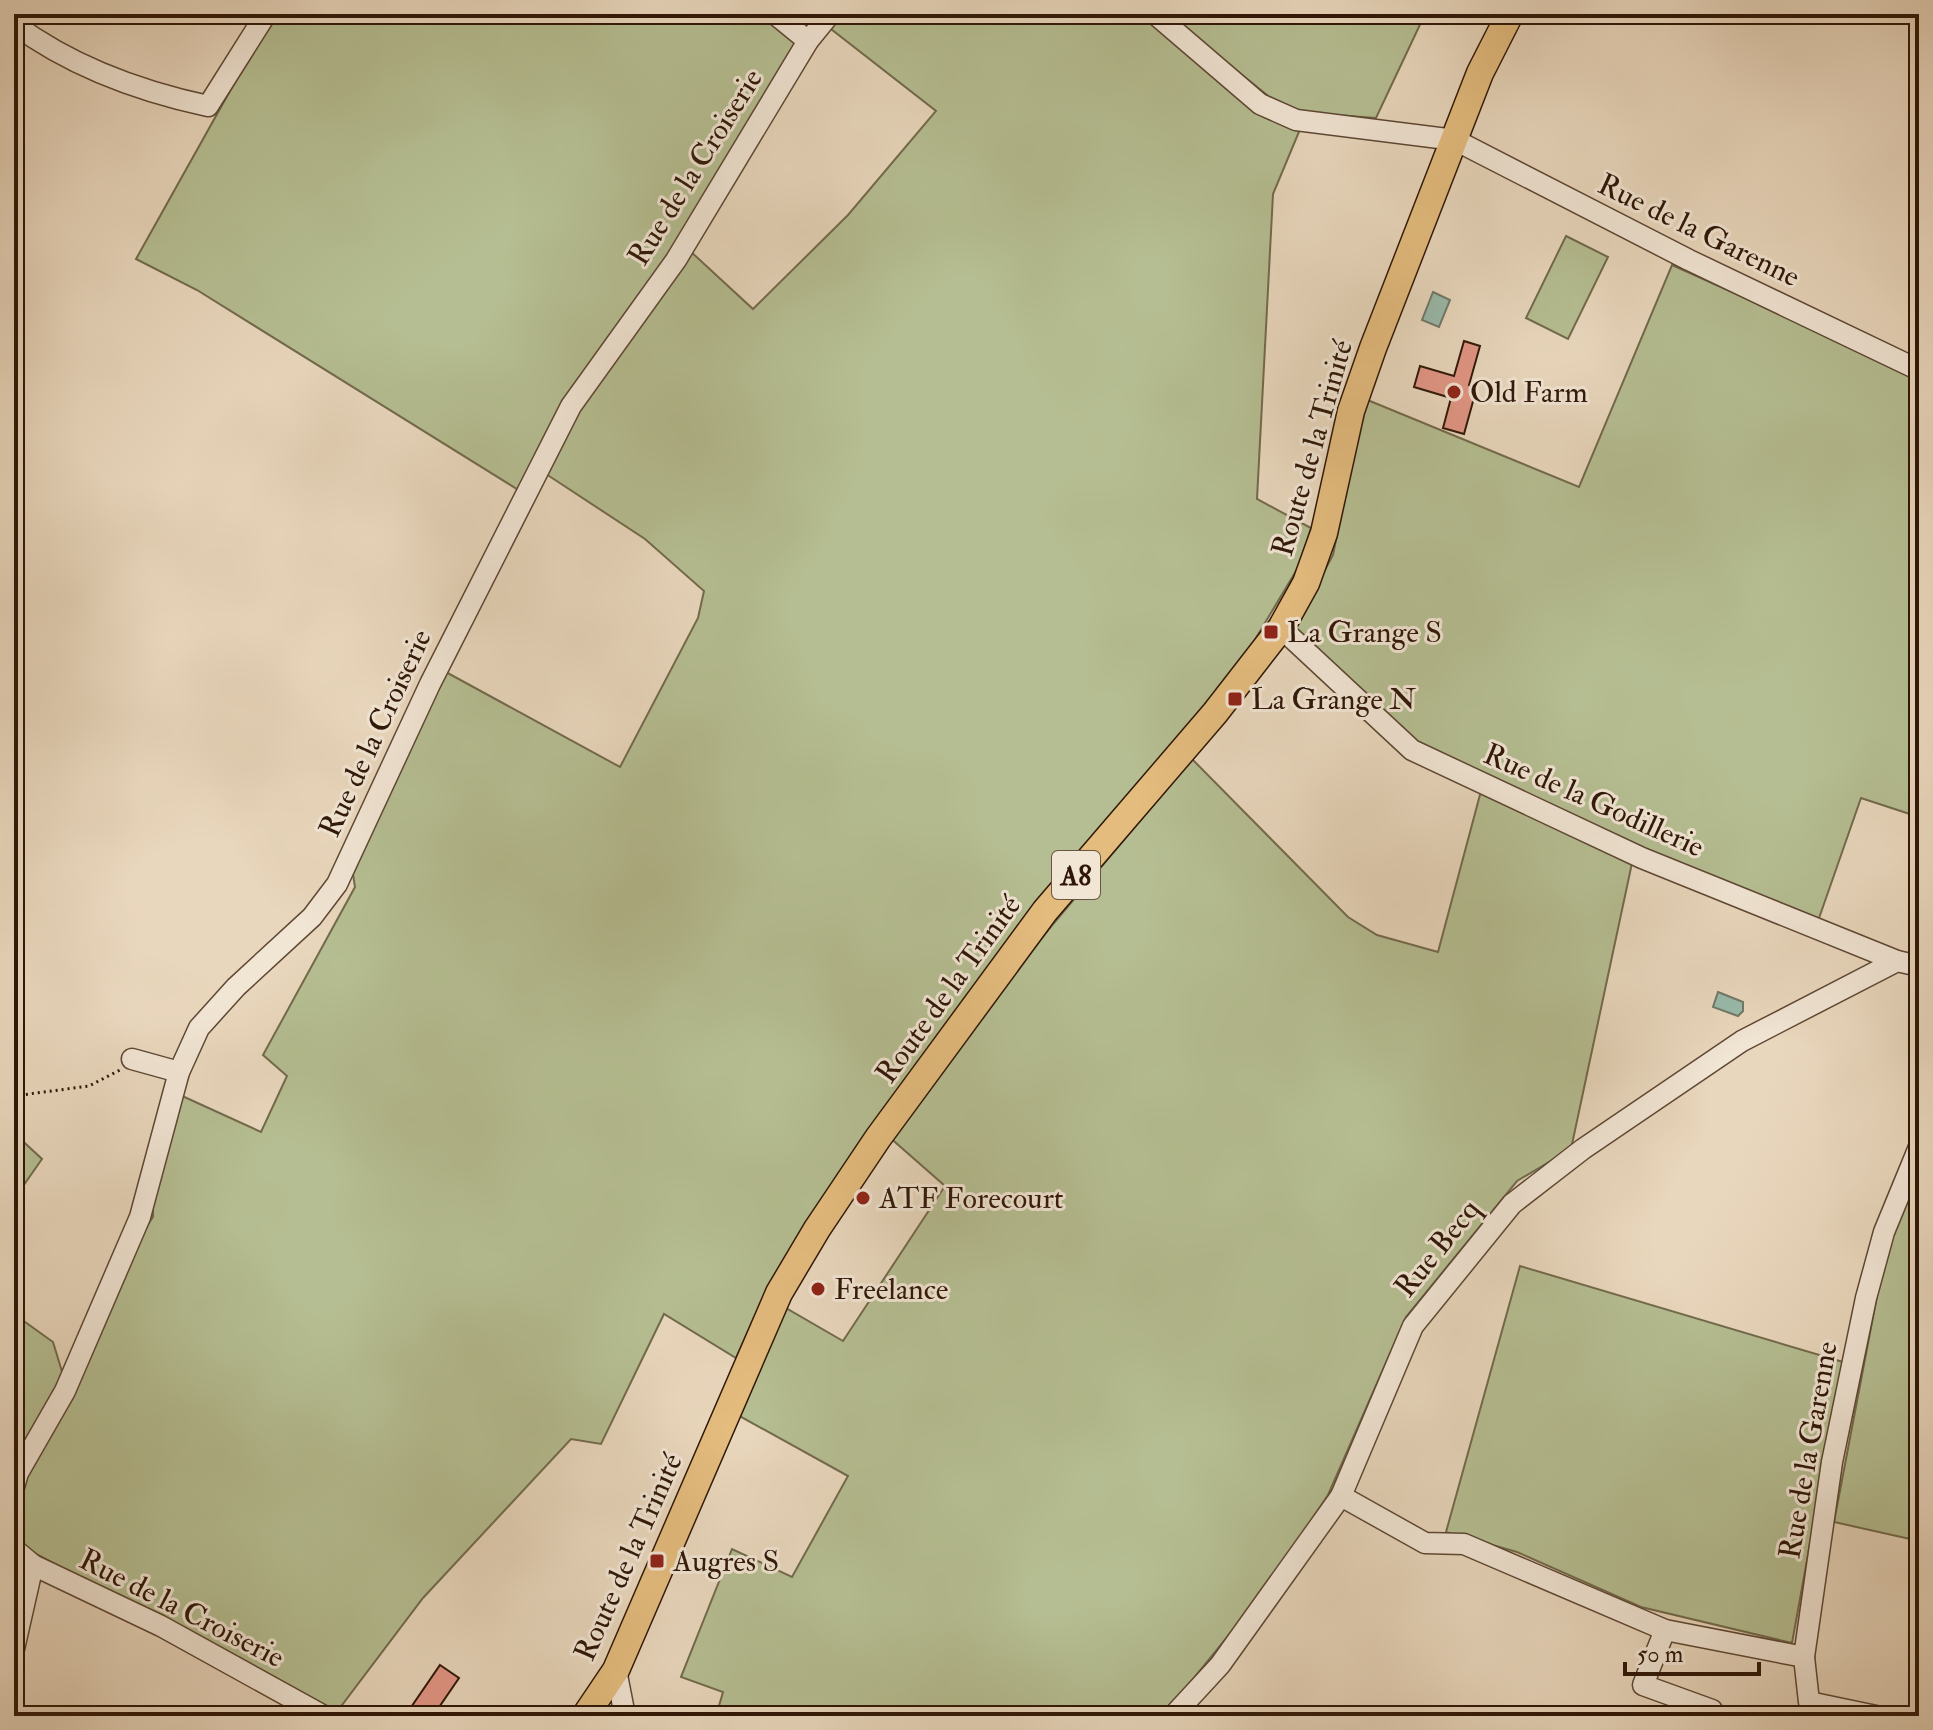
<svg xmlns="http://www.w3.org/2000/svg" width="1933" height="1730" viewBox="0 0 1933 1730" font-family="'IM FELL Double Pica',serif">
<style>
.green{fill:#b5be92;stroke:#726a4c;stroke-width:2}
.water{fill:#99baab;stroke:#6f7969;stroke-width:2}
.building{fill:#e29686;stroke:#2f1707;stroke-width:2}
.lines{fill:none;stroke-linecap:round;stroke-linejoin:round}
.minor-casing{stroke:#5e4734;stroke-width:23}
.major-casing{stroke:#2f1707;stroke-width:29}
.path{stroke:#2f1707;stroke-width:3;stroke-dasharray:2 4;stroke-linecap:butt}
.minor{stroke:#f1e5d4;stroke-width:20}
.major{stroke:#e4bc7e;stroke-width:26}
.poi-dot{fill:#8f2418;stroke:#f1e5d4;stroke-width:3}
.labels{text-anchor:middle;stroke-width:6;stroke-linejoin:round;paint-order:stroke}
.shield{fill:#f1e5d4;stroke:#695544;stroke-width:2}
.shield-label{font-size:28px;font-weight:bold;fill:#2f1707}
.street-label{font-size:30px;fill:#2f1707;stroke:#f1e5d4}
.poi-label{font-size:30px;fill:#2f1707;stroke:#f1e5d4;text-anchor:start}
</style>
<rect width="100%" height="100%" fill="#e9d7bd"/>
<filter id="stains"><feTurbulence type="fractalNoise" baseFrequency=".0025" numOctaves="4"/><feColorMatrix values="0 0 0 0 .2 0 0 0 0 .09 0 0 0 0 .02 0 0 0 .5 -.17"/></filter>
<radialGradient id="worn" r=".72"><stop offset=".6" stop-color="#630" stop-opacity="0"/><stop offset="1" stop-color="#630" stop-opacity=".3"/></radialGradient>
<!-- green -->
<g class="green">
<polygon points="273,14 762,14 798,43 662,265 564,401 520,491 197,290 136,259"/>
<polygon points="842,14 1140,14 1257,108 1301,127 1273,194 1257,499 1311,528 1299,566 1244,658 1048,890 759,1307 736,1358 664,1314 601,1444 571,1439 423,1598 336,1713 36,1554 14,1538 14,1514 28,1474 132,1248 153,1217 153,1189 180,1095 261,1132 287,1076 263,1055 355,887 353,874 444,671 620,767 698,618 704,591 645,539 546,474 576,409 689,250 753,309 848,215 936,111 831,29"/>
<polygon points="1166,14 1425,14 1376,118 1309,113 1277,103"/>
<polygon points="1566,236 1608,257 1568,339 1526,318"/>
<polygon points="1672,265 1919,376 1919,817 1861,798 1818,921 1634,847 1420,745 1293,630 1333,555 1365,399 1579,487"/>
<polygon points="1192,759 1348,917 1377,935 1438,952 1481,791 1632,863 1571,1149 1517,1181 1406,1317 1328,1495 1264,1592 1163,1716 716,1716 723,1692 681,1677 732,1549 792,1577 848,1476 734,1413 784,1307 843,1341 945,1186 887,1135 1054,923"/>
<polygon points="14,1133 42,1159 14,1199"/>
<polygon points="1919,1165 1919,1541 1834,1522 1889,1233"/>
<polygon points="1520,1266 1843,1362 1792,1643 1641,1607 1517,1552 1446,1532"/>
<polygon points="14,1314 53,1342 64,1378 14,1464"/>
</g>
<!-- water -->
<g class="water">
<polygon points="1433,292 1450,300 1439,327 1422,320"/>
<polygon points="1718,992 1743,1002 1743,1011 1738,1016 1713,1007"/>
</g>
<!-- building -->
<g class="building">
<polygon points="1464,341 1480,346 1469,385 1477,387 1464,434 1443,428 1451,398 1414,387 1420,366 1454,376"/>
<polygon points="440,1665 459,1678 433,1716 405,1716"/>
</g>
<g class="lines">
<defs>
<g id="minor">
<polyline points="775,14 808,41"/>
<polyline points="1155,14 1260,104 1296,120 1455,140 1689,260 1919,370"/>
<path d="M 14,24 C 72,67 138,91 208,106 L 266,14"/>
<polyline points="1281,628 1412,750 1642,858 1897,961 1919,966"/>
<polyline points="132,1059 179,1072"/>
<polyline points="14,1487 18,1473 65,1391 140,1217 179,1072 199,1028 236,987 312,917 337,884 430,684 571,406 676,260 808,41 830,14"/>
<polyline points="1341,1496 1425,1543 1464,1544 1665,1630 1804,1657"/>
<polyline points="14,1549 33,1565 161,1626 324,1716"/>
<polyline points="1665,1630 1643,1685 1712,1710"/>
<polyline points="14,1649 33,1565"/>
<polyline points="616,1670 625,1716"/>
<polyline points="1173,1716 1220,1665 1341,1496 1413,1326 1512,1204 1583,1149 1742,1041 1897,961"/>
<polyline points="1876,1716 1809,1702 1804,1657 1832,1462 1866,1298 1884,1232 1919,1147"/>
</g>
<polyline id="major" points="585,1716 616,1670 779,1293 817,1229 878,1138 1045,911 1215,713 1281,628 1306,583 1324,533 1351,411 1373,348 1480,73 1510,14"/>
</defs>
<!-- minor casing -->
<use href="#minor" class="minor-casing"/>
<!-- major casing -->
<use href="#major" class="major-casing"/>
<!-- path -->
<polyline class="path" points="14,1096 89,1086 120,1070"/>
<!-- minor -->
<use href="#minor" class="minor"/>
<!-- major -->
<use href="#major" class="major"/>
</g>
<!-- markers -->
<g class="poi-dot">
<circle cx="1454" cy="392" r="8"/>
<rect x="1263" y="624" width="16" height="16" rx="4"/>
<rect x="1227" y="691" width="16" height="16" rx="4"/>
<circle cx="863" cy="1198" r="8"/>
<circle cx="818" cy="1289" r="8"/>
<rect x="649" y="1553" width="16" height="16" rx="4"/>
</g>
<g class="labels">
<!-- shield labels -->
<rect class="shield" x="1052" y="851" width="48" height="48" rx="6"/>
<g class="shield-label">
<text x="1076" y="885">A8</text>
</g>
<!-- street labels -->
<g class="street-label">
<text transform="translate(695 167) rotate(-58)" y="10">Rue de la Croiserie</text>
<text transform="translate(1699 230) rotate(26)" y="10">Rue de la Garenne</text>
<text transform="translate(1312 448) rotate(-74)" y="10">Route de la Trinité</text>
<text transform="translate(375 733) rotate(-65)" y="10">Rue de la Croiserie</text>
<text transform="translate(1594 800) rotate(24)" y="10">Rue de la Godillerie</text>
<text transform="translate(948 989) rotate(-54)" y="10">Route de la Trinité</text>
<text transform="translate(1437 1248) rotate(-51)" y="10">Rue Becq</text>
<text transform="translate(1808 1450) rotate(-80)" y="10">Rue de la Garenne</text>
<text transform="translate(628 1557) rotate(-66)" y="10">Route de la Trinité</text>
<text transform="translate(182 1608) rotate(27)" y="10">Rue de la Croiserie</text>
</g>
<!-- poi labels -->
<g class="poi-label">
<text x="1470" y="402">Old Farm</text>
<text x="1287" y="642">La Grange S</text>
<text x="1251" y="709">La Grange N</text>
<text x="879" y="1208">ATF Forecourt</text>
<text x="834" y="1299">Freelance</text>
<text x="673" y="1571">Augres S</text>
</g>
</g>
<!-- margin -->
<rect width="1933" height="1730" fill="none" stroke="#e9d7bd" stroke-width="48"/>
<rect x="16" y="16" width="1901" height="1698" fill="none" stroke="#2f1707" stroke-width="4"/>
<rect x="24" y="24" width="1885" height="1682" fill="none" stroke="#2f1707" stroke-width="2"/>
<!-- scale -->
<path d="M1625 1662v12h134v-12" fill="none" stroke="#2f1707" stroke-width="4"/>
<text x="1637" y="1662" font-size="24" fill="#2f1707" stroke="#f1e5d4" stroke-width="6" paint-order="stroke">50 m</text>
<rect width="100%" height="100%" filter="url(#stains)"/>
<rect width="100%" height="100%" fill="url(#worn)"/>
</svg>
